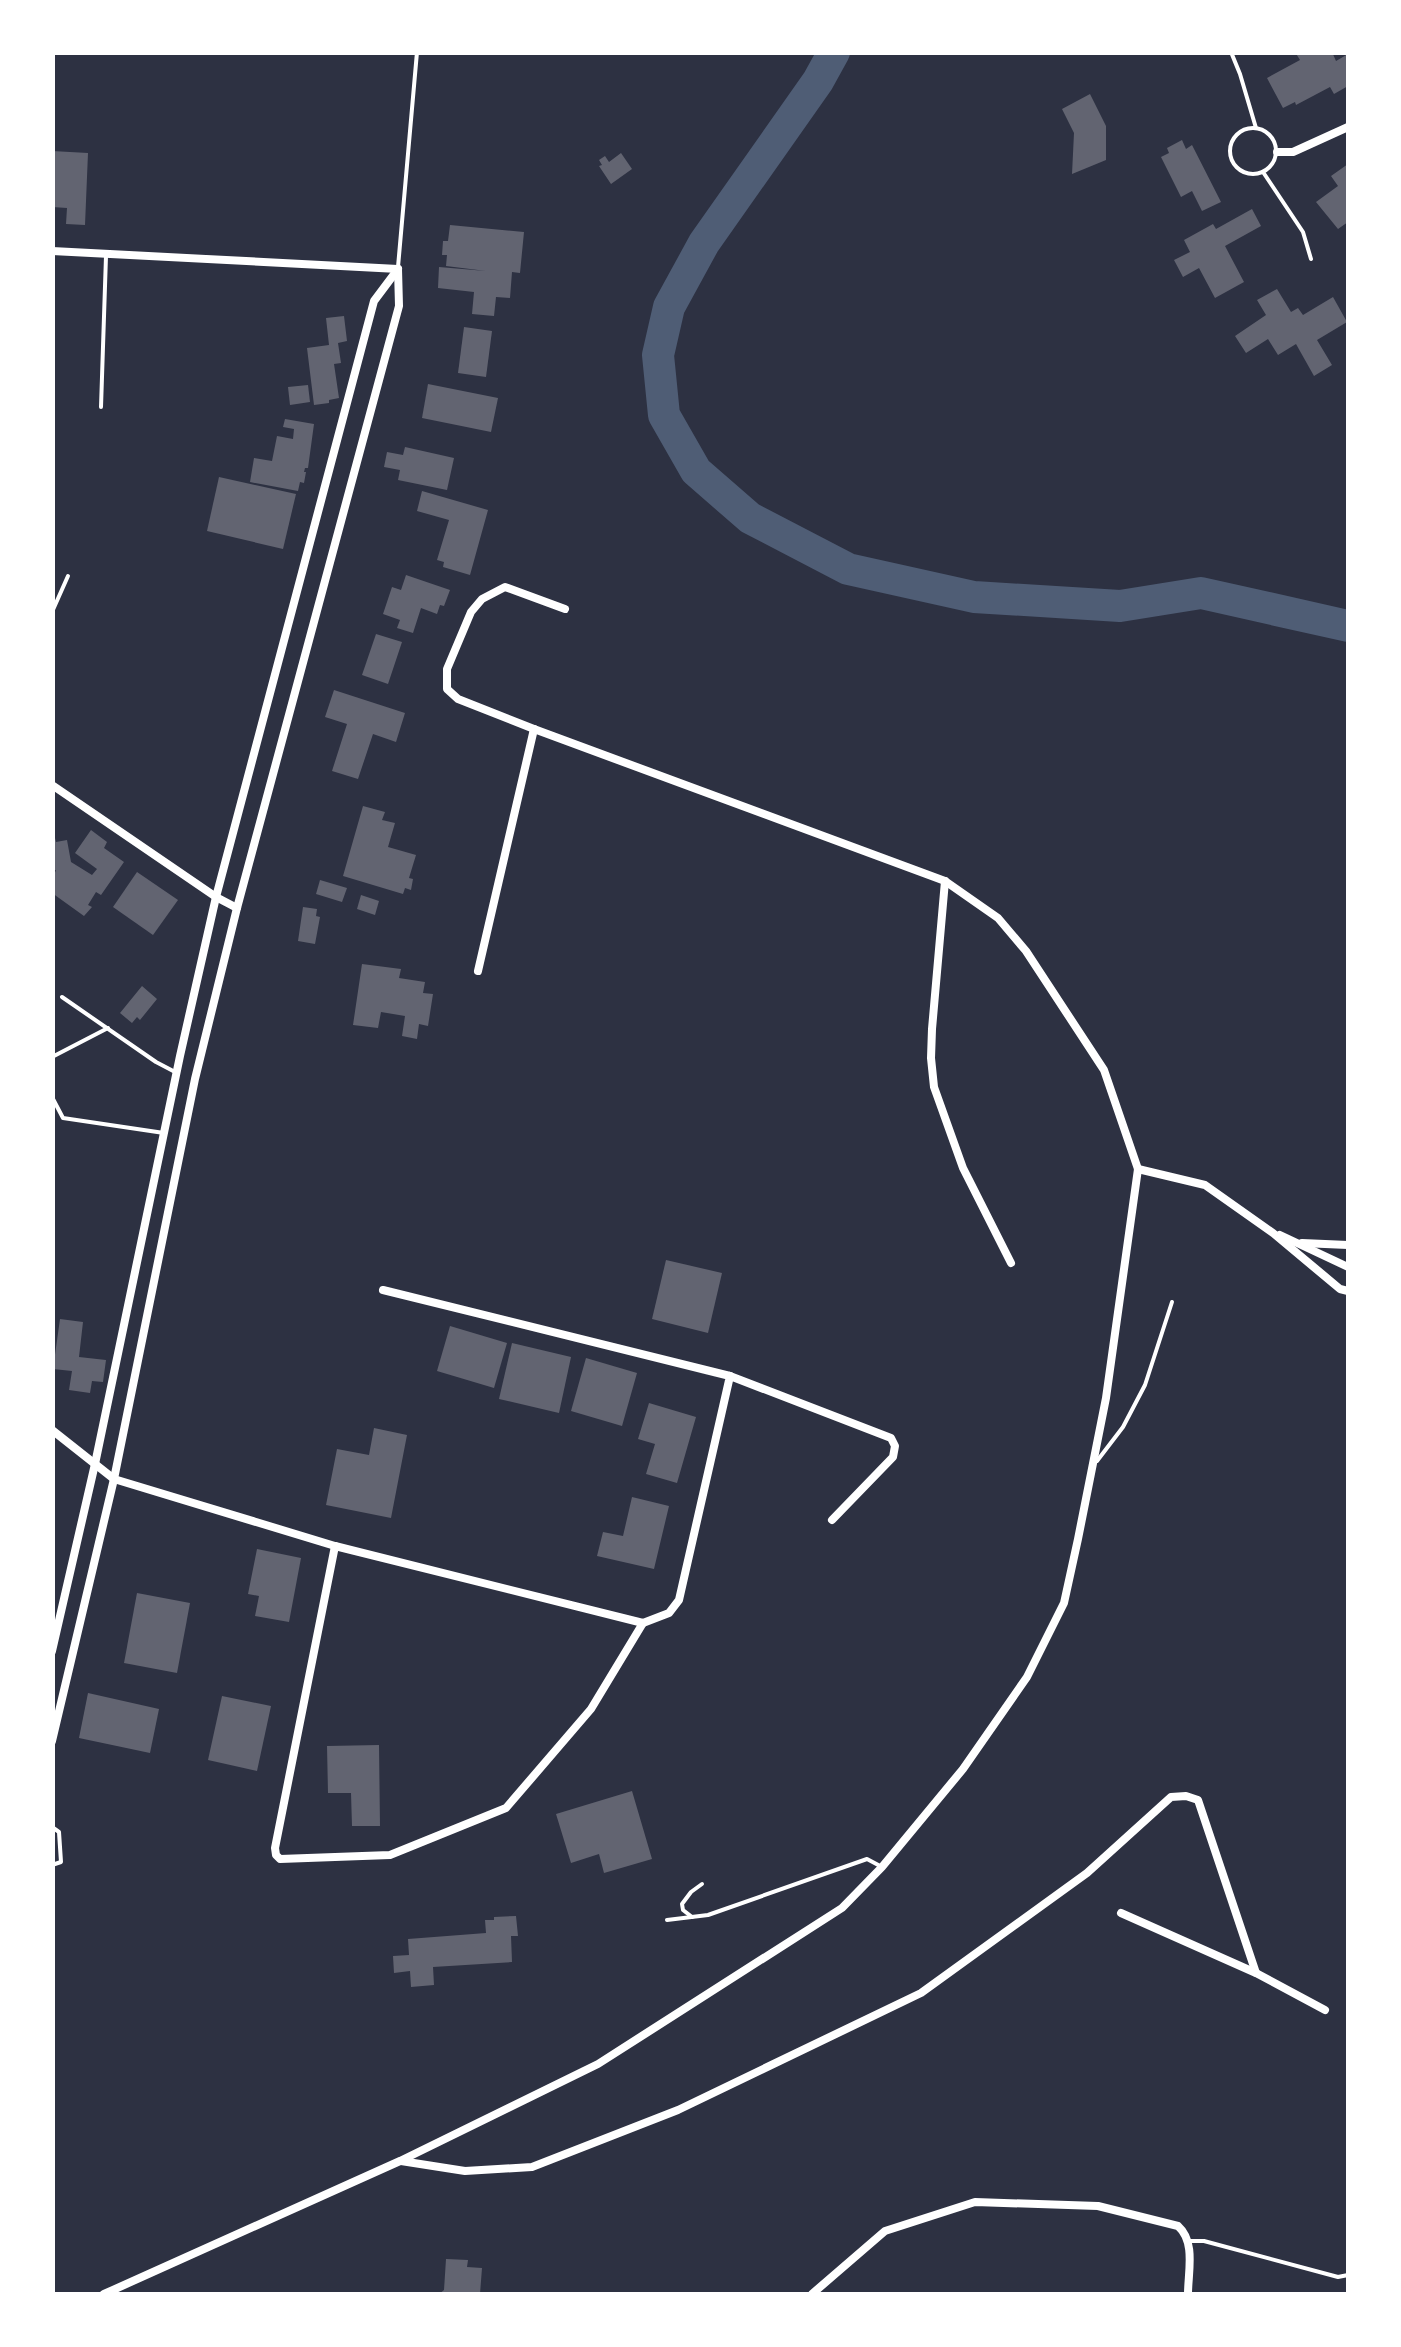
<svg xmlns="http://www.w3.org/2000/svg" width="1401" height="2347" viewBox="0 0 1401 2347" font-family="'Sofia Sans Condensed',sans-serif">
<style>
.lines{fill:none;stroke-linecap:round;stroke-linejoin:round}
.river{stroke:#4f5d75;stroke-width:32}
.building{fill:#626471}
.path{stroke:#fff;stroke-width:4}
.service{stroke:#fff;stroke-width:4}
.minor{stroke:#fff;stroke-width:8}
</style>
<rect width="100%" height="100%" fill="#2d3142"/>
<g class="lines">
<!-- river -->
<polyline class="river" points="834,52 818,81 704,243 669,307 658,355 664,415 696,471 750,518 848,569 974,597 1120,606 1201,593 1348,626"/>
</g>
<!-- building -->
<g class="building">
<polygon points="1295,52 1332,52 1336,61 1348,54 1348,86 1334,94 1330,87 1296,105 1295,102 1283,108 1267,78 1300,60"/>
<polygon points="1090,94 1106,126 1106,160 1072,174 1074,133 1062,109"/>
<polygon points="1182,140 1186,149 1192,145 1221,202 1202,211 1192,191 1181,197 1161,157 1169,153 1167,148"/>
<polygon points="52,151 88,153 85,225 66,224 67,208 52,207"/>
<polygon points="621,153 632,169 611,184 599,166 602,165 599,160 605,156 609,162"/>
<polygon points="1348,164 1348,222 1338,229 1316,202 1338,186 1331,176"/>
<polygon points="1252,209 1261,226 1225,246 1244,282 1215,298 1199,268 1183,277 1174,260 1190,252 1184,240 1213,224 1216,229"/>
<polygon points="450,225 524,232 520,273 512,272 510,298 496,297 494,316 472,314 474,292 438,288 439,267 486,271 446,266 447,255 442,255 443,241 448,241"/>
<polygon points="1277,289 1291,312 1298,308 1303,315 1333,297 1347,322 1317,340 1332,365 1314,376 1296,344 1278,355 1268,339 1246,353 1235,336 1266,315 1257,300"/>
<polygon points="344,316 347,341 338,343 341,363 334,364 339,398 329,400 329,403 314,405 307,348 329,345 326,318"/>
<polygon points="464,327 492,331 486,377 458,373"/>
<polygon points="428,384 498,398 491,432 422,418"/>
<polygon points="308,385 310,402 290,405 288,387"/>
<polygon points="285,419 314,424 308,468 305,468 304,472 306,472 304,483 300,482 298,491 250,482 254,458 272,461 277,436 293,439 294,429 283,427"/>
<polygon points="405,447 454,458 447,490 398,480 400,470 384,467 387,452 403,455"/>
<polygon points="219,477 296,494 283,549 207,531"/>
<polygon points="422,491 488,510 470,575 443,567 444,562 437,560 449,520 417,511"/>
<polygon points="406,575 450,590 444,606 440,605 437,614 421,608 413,633 397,628 400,620 383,614 392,587 401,590"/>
<polygon points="376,634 402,642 388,684 362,675"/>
<polygon points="334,690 405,713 396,742 373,734 358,779 332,771 347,724 325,717"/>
<polygon points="363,806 385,812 382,820 395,823 388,847 416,855 409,878 413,879 411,890 405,888 403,894 343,876"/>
<polygon points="91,830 107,842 104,848 124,862 101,895 96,892 88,905 92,907 84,916 52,893 52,880 56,870 52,871 52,835 54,834 56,842 67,840 71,862 92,875 97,869 75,853"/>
<polygon points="137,872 178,900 153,935 113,907"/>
<polygon points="320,880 347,888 342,902 316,894"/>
<polygon points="361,895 379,901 375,915 357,909"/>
<polygon points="303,907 317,909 316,916 320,917 315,944 298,941"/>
<polygon points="362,964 401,969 399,978 425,982 423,993 433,994 428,1026 419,1024 417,1039 402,1036 405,1016 381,1012 378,1028 353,1025"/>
<polygon points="142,986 157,999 140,1020 137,1017 132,1023 120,1013"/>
<polygon points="666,1260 722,1273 708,1333 652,1319"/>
<polygon points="60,1319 83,1322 79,1357 106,1360 103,1382 92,1381 90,1393 69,1390 72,1371 53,1369"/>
<polygon points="450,1326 507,1343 494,1388 437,1371"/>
<polygon points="512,1343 571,1357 559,1413 499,1399"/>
<polygon points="586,1358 637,1373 622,1426 571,1411"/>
<polygon points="649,1403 696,1417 677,1483 646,1474 655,1444 638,1439"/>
<polygon points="374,1428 407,1435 391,1518 326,1505 337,1449 369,1455"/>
<polygon points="632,1497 669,1506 654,1569 597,1556 603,1532 623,1536"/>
<polygon points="257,1549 301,1558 289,1622 255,1616 259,1596 248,1594"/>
<polygon points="137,1593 190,1603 177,1673 124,1663"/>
<polygon points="88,1693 159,1709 150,1753 79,1738"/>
<polygon points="222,1696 271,1706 257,1771 208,1760"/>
<polygon points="379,1745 380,1826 352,1826 351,1793 328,1793 327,1746"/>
<polygon points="632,1791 652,1859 604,1873 599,1854 571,1863 556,1814"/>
<polygon points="516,1916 518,1936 511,1936 512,1962 433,1967 434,1985 411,1987 410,1971 394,1973 393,1956 409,1955 408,1939 486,1933 485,1920 494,1920 494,1917"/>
<polygon points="446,2259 468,2260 467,2267 482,2268 480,2294 439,2294 444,2290"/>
</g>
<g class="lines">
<!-- path -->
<polyline class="path" points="52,1827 59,1832 61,1862 52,1865"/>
<!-- service -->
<g class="service">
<polyline points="1231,52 1240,74 1256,128"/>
<circle cx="1253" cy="151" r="23"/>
<polyline points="1263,172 1303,232 1311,259"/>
<polyline points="398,267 417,52"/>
<polyline points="101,407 106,256"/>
<polyline points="52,612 68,576"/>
<polyline points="62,997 156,1062 177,1073"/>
<polyline points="52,1057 108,1028"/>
<polyline points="52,1097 63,1118 164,1133"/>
<polyline points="1097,1461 1123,1427 1145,1385 1172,1302"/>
<polyline points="692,1917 683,1910 682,1904 691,1892 702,1884"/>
<polyline points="667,1920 708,1915 867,1859 882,1867"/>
<polyline points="1189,2241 1204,2241 1338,2277 1348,2275"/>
</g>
<!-- minor -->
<g class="minor">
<polyline points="1277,152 1293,152 1348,127"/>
<polyline points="52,251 398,269"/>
<polyline points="52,785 216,897 237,908"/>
<polyline points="945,881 932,1029 931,1058 934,1087 963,1168 1011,1263"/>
<polyline points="478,971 534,729"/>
<polyline points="1138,1169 1205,1185 1273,1233 1340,1289 1348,1291"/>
<polyline points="1280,1235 1348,1267"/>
<polyline points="1302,1243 1348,1245"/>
<polyline points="730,1376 891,1438 895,1446 893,1457 832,1520"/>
<polyline points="52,1430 114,1479 335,1546 643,1623 669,1613 679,1600 730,1376 383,1290"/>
<polyline points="335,1546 275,1848 276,1855 280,1859 390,1855 506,1808 591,1709 643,1623"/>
<polyline points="52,1651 95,1464 180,1056 216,897 374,301 398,269"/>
<polyline points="52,1741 114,1479 195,1079 237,908 399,306 398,269"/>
<polyline points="1121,1913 1256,1973 1325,2010"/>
<polyline points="401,2161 465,2171 532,2167 678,2110 921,1993 1087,1873 1171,1797 1186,1796 1198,1800 1256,1973"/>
<polyline points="104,2294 400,2161 598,2064 842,1908 882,1867 963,1769 1027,1677 1064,1603 1078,1539 1106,1398 1138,1169 1104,1070 1026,951 998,918 945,881 534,729 458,699 447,689 447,669 471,612 482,599 505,587 565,609"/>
<path d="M 812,2294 L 885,2231 L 975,2202 L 1098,2206 L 1178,2226 C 1196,2242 1188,2272 1188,2294"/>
</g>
</g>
<!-- border -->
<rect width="1401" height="2347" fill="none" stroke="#ffffff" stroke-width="110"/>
</svg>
